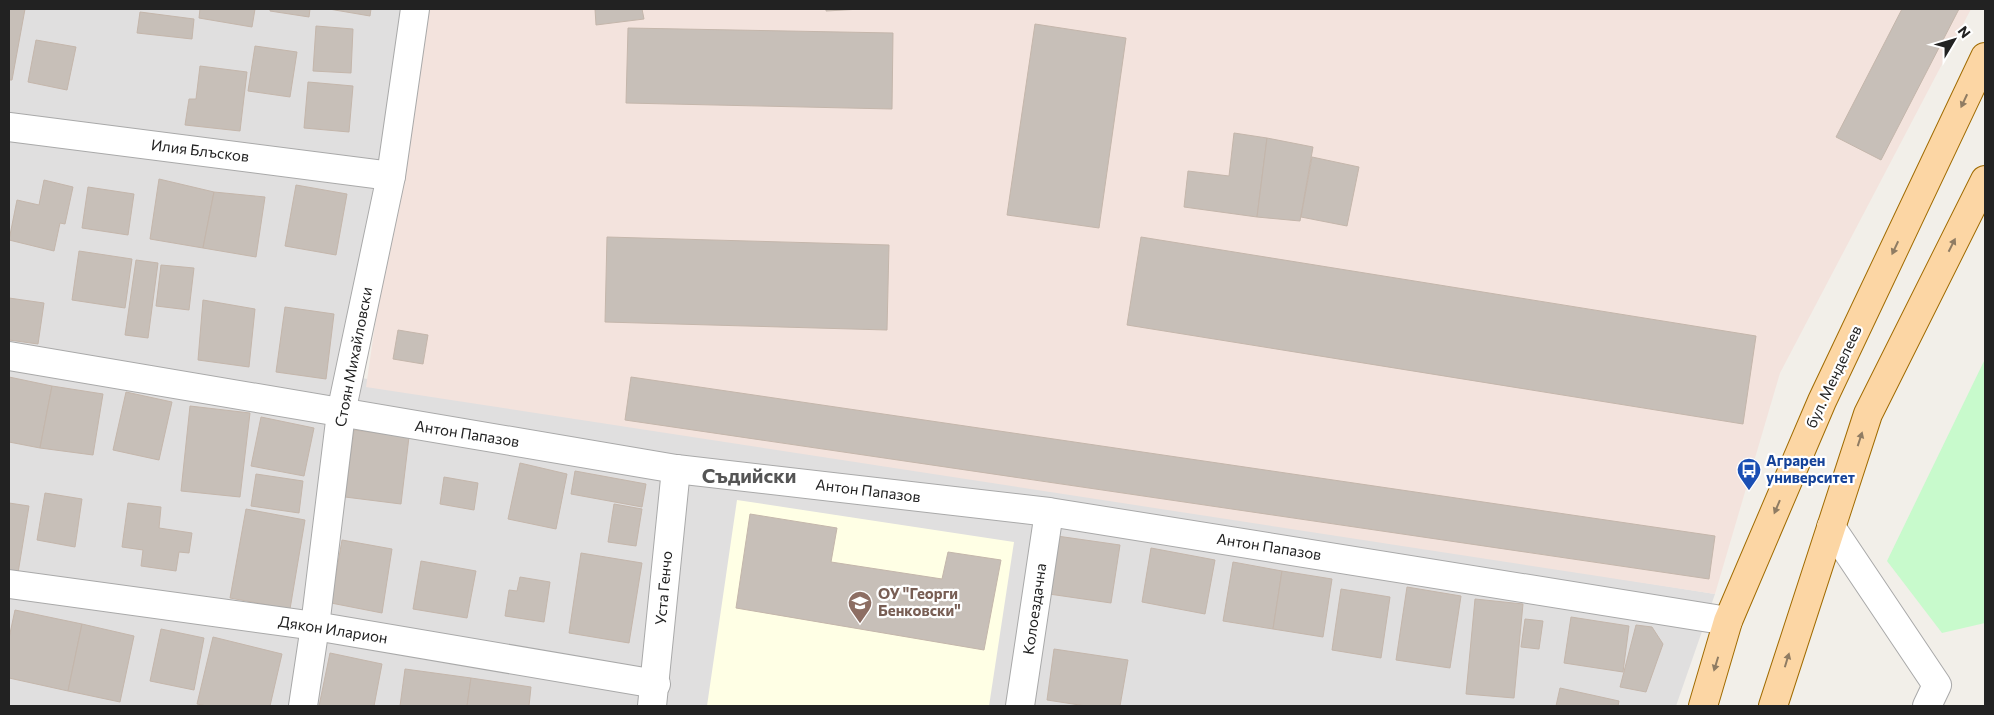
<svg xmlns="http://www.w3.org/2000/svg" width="1994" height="715" viewBox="0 0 1994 715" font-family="Commissioner,sans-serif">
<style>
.residential{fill:#e0dfdf}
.education{fill:#ffffe5}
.military{fill:#f3e3dd}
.park{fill:#c8facc}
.building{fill:#c7bfb8;stroke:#c4b6ab}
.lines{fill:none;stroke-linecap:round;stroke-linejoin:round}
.minor-casing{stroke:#a9a9a9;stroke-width:30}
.major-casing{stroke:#a06b00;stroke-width:30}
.minor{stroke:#fff;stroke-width:28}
.major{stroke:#fcd6a4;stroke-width:28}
.oneway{fill:#8f7c63}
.labels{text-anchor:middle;stroke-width:4.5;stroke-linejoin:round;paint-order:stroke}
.street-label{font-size:15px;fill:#222;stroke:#fff}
.transit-label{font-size:15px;font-weight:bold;fill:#164399;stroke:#fff;text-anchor:start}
.education-label{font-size:15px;font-weight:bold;fill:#785e54;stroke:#fff;text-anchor:start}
.district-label{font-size:20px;font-weight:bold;fill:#555;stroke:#fff}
</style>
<rect width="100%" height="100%" fill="#f2efe9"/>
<!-- residential -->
<polygon class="residential" points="9,9 409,9 349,376 1715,594 1676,706 9,706"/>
<!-- education -->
<polygon class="education" points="737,500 1014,542 989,706 707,706"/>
<!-- military -->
<polygon class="military" points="421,9 1971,9 1780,373 1715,594 366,387"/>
<!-- park -->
<polygon class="park" points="1985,359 1985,623 1942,633 1887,561"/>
<!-- building -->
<g class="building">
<polygon points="9,9 25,9 12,80 9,80"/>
<polygon points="200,9 255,9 252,27 199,18"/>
<polygon points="270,9 310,9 309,17 270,11"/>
<polygon points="329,9 371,9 370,16"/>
<polygon points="595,9 642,9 644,19 596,25"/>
<polygon points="826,9 861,9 826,11"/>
<polygon points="1902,9 1959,9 1881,160 1836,137"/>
<polygon points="140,12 194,19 192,39 137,33"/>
<polygon points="1035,24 1126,38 1099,228 1007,215"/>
<polygon points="316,26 353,29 351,73 313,71"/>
<polygon points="628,28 893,33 892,109 626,103"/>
<polygon points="36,40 76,47 67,90 28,82"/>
<polygon points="255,46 297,52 290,97 248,91"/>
<polygon points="200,66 247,72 240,131 185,125 189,99 196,99"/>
<polygon points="308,82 353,86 349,132 304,128"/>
<polygon points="1234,133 1267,138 1257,217 1184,207 1188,171 1229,176"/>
<polygon points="1267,138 1313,147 1300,221 1257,217"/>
<polygon points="1312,157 1359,167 1347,226 1301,217"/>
<polygon points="159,179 214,192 203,248 150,239"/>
<polygon points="44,180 73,187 65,224 60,223 54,251 9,240 17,200 39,205"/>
<polygon points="296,185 347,194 336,255 285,246"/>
<polygon points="88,187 134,194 128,235 82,228"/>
<polygon points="214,192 265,197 256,257 203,248"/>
<polygon points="607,237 889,245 887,330 605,322"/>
<polygon points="1141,237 1756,336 1743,424 1127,325"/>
<polygon points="79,251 132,259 125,308 72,300"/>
<polygon points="136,260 158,263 148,338 125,335"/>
<polygon points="161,265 194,268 189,310 156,306"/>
<polygon points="9,298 44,303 38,344 9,340"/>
<polygon points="203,300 255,309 249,367 198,360"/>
<polygon points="285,307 334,314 326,379 276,372"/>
<polygon points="398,330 428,335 423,364 393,359"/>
<polygon points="9,377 52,386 40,448 9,442"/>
<polygon points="631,377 1715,536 1709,579 625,420"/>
<polygon points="52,386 103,394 93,455 40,448"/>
<polygon points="126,392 172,402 159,460 113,450"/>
<polygon points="190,406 250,413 240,497 181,491"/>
<polygon points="261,417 314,428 304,476 251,466"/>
<polygon points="354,430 409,437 401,504 345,497"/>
<polygon points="520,463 567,474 556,529 508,519"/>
<polygon points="575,471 646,484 642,507 571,494"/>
<polygon points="256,474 303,481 299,513 251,506"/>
<polygon points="444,477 478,483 474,510 440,504"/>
<polygon points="45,493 82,499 75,547 37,540"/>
<polygon points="9,503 29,506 18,573 9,571"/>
<polygon points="128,503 161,507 159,528 192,533 189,553 179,552 176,571 141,566 143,550 122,547"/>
<polygon points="614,504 642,509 636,546 608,542"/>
<polygon points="246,509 305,520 290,609 230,598"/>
<polygon points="750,514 837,528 831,562 942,579 948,552 1001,560 984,650 736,608"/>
<polygon points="1057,536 1120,545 1111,603 1049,594"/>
<polygon points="342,540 392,549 382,613 331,603"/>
<polygon points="1151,548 1215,560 1205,614 1142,602"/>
<polygon points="581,553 642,563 629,643 569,633"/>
<polygon points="421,561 476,571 467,618 413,609"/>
<polygon points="1233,562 1282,571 1273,629 1223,621"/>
<polygon points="1282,571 1332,579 1323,637 1273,629"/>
<polygon points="520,577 550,582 544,622 505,616 509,590 517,591"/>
<polygon points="1407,587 1461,596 1450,668 1396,660"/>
<polygon points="1341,589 1390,597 1381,658 1332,650"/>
<polygon points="1475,599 1523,604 1514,698 1466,694"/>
<polygon points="15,610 82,624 68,691 9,678 9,638"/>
<polygon points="1571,617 1629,626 1623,672 1564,663"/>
<polygon points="1525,619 1543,621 1539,649 1521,647"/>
<polygon points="82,624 134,636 120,702 68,691"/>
<polygon points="1636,625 1652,627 1663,644 1646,692 1620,687"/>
<polygon points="161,629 204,638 194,690 150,681"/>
<polygon points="213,637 282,654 270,706 207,706 197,704"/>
<polygon points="1054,649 1128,660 1120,706 1086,706 1047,700"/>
<polygon points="330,653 382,664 374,706 319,706"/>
<polygon points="405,669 471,678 467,706 400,706"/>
<polygon points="471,678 531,687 529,706 467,706"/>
<polygon points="1560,688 1619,701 1618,706 1556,706"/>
</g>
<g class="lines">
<defs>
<g id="minor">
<polyline points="9,127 391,176"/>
<polyline points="9,356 676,469 1049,512 1728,621"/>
<polyline points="1831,527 1937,685 1927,706"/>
<polyline points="9,584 315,626 656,684"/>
<polyline points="303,706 315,626 341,413 391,176 415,9"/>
<polyline points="652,706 676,469"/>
<polyline points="1020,706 1049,512"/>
</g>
<g id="major">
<polyline points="1703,706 1728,621 1822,401 1985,57"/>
<polyline points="1773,706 1868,414 1985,180"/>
</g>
</defs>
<!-- minor casing -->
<use href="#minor" class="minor-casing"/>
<!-- major casing -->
<use href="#major" class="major-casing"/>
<!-- minor -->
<use href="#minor" class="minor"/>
<!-- major -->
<use href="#major" class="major"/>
</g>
<!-- one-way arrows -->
<defs><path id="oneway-solid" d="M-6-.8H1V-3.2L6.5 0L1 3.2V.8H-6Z" transform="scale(1.25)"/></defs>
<g class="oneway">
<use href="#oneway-solid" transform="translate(1964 101) rotate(115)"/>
<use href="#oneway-solid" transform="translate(1952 245) rotate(-63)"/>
<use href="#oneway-solid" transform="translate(1895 248) rotate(115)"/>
<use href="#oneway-solid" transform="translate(1860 439) rotate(-72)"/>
<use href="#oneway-solid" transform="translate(1777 507) rotate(113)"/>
<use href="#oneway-solid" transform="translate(1787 660) rotate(-73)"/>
<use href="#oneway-solid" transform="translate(1716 664) rotate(107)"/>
</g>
<!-- icons -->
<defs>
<symbol id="bus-pin" viewBox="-11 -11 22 30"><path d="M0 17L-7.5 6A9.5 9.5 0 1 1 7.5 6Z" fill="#1a4fb4" stroke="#fff"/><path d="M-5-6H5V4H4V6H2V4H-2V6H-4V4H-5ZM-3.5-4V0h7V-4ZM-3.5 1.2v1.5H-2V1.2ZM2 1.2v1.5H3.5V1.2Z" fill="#fff"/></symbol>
<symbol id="school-pin" viewBox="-11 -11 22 30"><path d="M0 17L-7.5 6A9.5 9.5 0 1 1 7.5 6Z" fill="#8d6e63" stroke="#fff"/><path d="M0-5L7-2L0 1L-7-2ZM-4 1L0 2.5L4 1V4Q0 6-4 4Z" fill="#fff"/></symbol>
</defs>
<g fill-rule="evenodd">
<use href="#bus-pin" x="1735" y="456" width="28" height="38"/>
<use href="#school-pin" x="846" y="589" width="28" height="38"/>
</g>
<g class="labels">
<!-- street labels -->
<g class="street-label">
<text transform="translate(200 151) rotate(7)" y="5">Илия Блъсков</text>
<text transform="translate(354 357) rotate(-79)" y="5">Стоян Михайловски</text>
<text transform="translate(1834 377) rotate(-65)" y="5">бул. Менделеев</text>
<text transform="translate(467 434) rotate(9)" y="5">Антон Папазов</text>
<text transform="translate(868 491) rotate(7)" y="5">Антон Папазов</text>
<text transform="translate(1269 547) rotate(9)" y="5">Антон Папазов</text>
<text transform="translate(664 588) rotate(-85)" y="5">Уста Генчо</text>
<text transform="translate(1035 609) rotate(-82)" y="5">Колоездачна</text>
<text transform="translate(333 630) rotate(9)" y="5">Дякон Иларион</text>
</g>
<!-- transit labels -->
<g class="transit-label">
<text x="1766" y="466">Аграрен<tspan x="1766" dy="17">университет</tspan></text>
</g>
<!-- education labels -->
<g class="education-label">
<text x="878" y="599">ОУ "Георги<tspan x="878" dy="17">Бенковски"</tspan></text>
</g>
<!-- district labels -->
<g class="district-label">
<text x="749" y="483">Съдийски</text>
</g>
</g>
<!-- border -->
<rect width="1994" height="715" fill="none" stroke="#222222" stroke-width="20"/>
<!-- north arrow -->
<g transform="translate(1954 40) rotate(52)" stroke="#ffffff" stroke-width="4" paint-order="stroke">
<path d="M0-4L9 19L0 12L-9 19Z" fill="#222222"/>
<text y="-8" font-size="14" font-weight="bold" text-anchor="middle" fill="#222222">N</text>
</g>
</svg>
